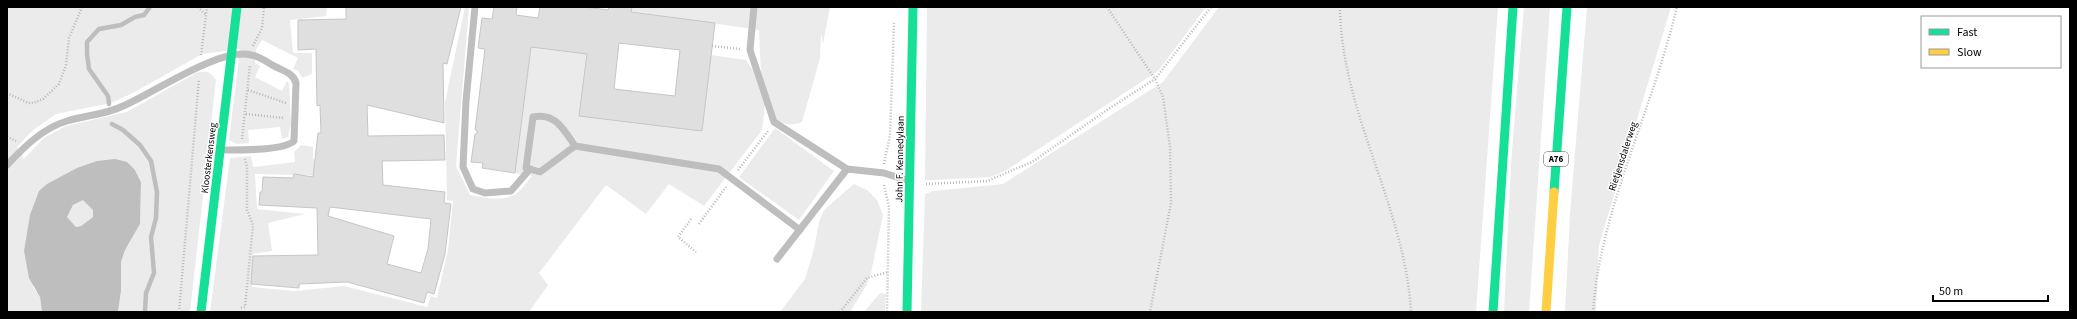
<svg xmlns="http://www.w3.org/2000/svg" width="2077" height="319" viewBox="0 0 2077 319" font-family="'Source Sans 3',sans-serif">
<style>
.green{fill:#ebebeb}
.water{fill:#bebebe;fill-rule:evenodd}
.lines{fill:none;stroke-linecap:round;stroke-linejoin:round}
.stream{stroke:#bebebe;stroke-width:4.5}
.building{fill:#dfdfdf;stroke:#c6c6c6;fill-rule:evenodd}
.path{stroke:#b9b9b9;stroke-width:2.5;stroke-dasharray:1 2;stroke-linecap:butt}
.lane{stroke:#bebebe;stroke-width:7}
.fast{stroke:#16e098;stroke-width:9}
.slow{stroke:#ffcf43;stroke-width:9}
.labels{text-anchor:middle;stroke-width:3;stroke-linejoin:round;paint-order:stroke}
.shield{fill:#fff;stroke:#4c4c4c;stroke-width:1}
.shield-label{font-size:9px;font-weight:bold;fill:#000}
.street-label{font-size:10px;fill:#000;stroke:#fff}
</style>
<rect width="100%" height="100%" fill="#fff"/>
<!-- green -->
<g class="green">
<path d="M 7,7 L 327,7 L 326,16 L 290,20 L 293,53 L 312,53 L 312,74 L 302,78 L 298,71 L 293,69 L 298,58 L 262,40 L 256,50 L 255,63 L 260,66 L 255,77 L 282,91 L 287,81 L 289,84 L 291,124 L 288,137 L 282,139 L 280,127 L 248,130 L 249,143 L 237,144 L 229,140 L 240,49 L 202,54 L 133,93 L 111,103 L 56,114 L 33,130 L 17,147 L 24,159 L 44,138 L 66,126 L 127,112 L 196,73 C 207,70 209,71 216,80 L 190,312 L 118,312 L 121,291 L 121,262 L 125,250 L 140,224 L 141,182 L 135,170 L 77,168 L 33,287 L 40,296 L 42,312 L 7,312 Z"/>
<path d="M 465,7 L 469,7 L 456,166 L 470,195 C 482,198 506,202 517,193 C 523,189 527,181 532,176 L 515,173 L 531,47 L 587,54 L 580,116 L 702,131 L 711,55 L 746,60 L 753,70 L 762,97 L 759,30 L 602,7 L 830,7 L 823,44 L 821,33 L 820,58 L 802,122 C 784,129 773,120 765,105 L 762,130 L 704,206 L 669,184 L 646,214 L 606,185 L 539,273 L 548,285 L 529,312 L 210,312 L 230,158 L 251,156 L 253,167 L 295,162 L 294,152 L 301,145 L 313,147 L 313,159 L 342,163 L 340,176 L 255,174 L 257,209 L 305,214 L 268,223 L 272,251 L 253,254 L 252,287 L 295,291 L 344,286 L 427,307 L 431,296 L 437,298 L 448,250 L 453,201 L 447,200 L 445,102 Z"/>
<polygon points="927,7 1206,7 1158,71 1005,171 990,177 934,180 925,180"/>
<polygon points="1219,7 1498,7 1476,312 921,312 925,194 933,191 1003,184 1163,82"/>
<polygon points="1524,7 1550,7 1529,312 1504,312 1511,163"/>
<polygon points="1587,7 1671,7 1599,245 1596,312 1565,312 1570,214"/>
<polygon points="775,128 834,171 799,220 739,177"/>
<polygon points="854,184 867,190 877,200 883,215 871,273 866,286 850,312 780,312 805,279 814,249 819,222 824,210"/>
<polygon points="83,199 94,210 93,217 81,226 76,227 67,217 73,205"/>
<polygon points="880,293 886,294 885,312 864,312"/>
</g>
<!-- water -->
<path class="water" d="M 115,159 L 127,162 L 135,170 L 141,182 L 140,224 L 125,250 L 121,262 L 121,291 L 118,312 L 42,312 L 40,297 L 29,278 L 24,251 L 30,215 L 39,191 L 47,184 L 77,168 L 97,161 ZM 83,200 L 93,210 L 93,217 L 81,226 L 76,227 L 67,217 L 73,205 Z"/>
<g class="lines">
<!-- stream -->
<g class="stream">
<polyline points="109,104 108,96 89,69 87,54 87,42 99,29 121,25 135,17 144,15 150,7"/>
<polyline points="112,124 123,130 140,145 151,161 157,192 156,218 151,237 154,273 146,293 145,312"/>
</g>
</g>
<!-- building -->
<g class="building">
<path d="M 346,7 L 461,7 L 447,64 L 443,63 L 444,123 L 367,105 L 368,136 L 444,135 L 445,160 L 382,161 L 383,185 L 445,192 L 444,203 L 451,204 L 445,254 L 434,294 L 427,292 L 424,303 L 347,282 L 299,284 L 299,288 L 251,284 L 253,256 L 318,255 L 317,208 L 259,205 L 260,192 L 262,192 L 263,177 L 293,178 L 294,174 L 313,177 L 318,133 L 321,133 L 320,105 L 317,106 L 316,49 L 298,50 L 298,20 L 346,19 ZM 330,207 L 431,219 L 428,249 L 421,273 L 387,264 L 394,236 L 328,216 Z"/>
<path d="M 494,7 L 517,7 L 516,15 L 538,18 L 540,7 L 585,7 L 608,10 L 609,7 L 632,7 L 631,12 L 715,23 L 702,131 L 579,116 L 587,54 L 531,47 L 515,173 L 482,168 L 483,163 L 471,162 L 475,134 L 477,134 L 477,130 L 475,130 L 485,49 L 478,48 L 482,18 L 492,19 ZM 619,43 L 680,50 L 675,96 L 614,89 Z"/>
</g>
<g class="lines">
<!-- path -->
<g class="path">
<polyline points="198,7 206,15"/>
<polyline points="1107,7 1155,79 1163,97 1170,147 1171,203 1150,312"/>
<path d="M 1340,7 C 1341,113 1405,206 1411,312"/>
<polyline points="253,46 262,28 264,7"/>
<polyline points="712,46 740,49"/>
<polyline points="201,55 207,7"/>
<polyline points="248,90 286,103"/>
<polyline points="7,93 28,103 33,103 43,99 59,84 66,65 69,38 82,7"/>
<polyline points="246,114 284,118"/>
<polyline points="7,137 16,141"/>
<polyline points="242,139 250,65"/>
<polyline points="884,164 890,135 894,23"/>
<polyline points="738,170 768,131"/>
<polyline points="926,184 987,181 1032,162 1110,108 1155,79 1211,7"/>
<polyline points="884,185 889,207 887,312"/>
<polyline points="691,219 678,237 696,252"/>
<polyline points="699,224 726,187"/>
<polyline points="241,308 245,307 253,225 247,210 247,167 245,159"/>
<polyline points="179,312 199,79"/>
<polyline points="840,312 867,278 888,272"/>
<path d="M 1593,312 C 1598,240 1625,171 1648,103 C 1659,72 1669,39 1677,7"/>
</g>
<!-- lane -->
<g class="lane">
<polyline points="475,7 466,101 463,167 473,189 485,193 511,191 530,169"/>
<polyline points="754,7 750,50 774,122 847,169 884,173 909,181"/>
<path d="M 575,146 L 540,172 L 526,168 L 533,117 C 555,112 564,130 575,146 L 719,169 L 800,230"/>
<path d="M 7,165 C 24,147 43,128 67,121 C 86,115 105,115 123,106 C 154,93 219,47 251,55 C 260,56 268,63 276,67 C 284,71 294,74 296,83 L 294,141 C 283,151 238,150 222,150"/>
<polyline points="777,259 847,169"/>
</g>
<!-- fast -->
<g class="fast">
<polyline points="1554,192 1567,7"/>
<polyline points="201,312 237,7"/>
<polyline points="907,312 913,7"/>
<polyline points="1493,312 1513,7"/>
</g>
<!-- slow -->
<polyline class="slow" points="1546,312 1554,192"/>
</g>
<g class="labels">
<!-- shield labels -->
<rect class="shield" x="1544" y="152" width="24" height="14" rx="3"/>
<g class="shield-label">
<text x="1556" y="162">A76</text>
</g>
<!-- street labels -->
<g class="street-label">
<text transform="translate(1622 156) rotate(-72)" y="4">Rietjensdalerweg</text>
<text transform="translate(208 158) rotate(-83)" y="4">Kloosterkensweg</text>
<text transform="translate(899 159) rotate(-89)" y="4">John F. Kennedylaan</text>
</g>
</g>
<!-- border -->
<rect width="2077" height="319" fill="none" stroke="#000000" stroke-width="16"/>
<!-- legend -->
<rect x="1921" y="16" width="140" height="52" fill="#ffffff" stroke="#999999"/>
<rect x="1929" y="29" width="20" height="6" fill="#16e098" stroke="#999999"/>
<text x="1957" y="36" font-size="12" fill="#000000">Fast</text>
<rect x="1929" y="49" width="20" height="6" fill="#ffcf43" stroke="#999999"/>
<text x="1957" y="56" font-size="12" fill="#000000">Slow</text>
<!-- scale -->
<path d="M1933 295v6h115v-6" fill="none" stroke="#000000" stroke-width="2"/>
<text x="1939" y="295" font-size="12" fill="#000000" stroke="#ffffff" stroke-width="3" paint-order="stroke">50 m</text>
</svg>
